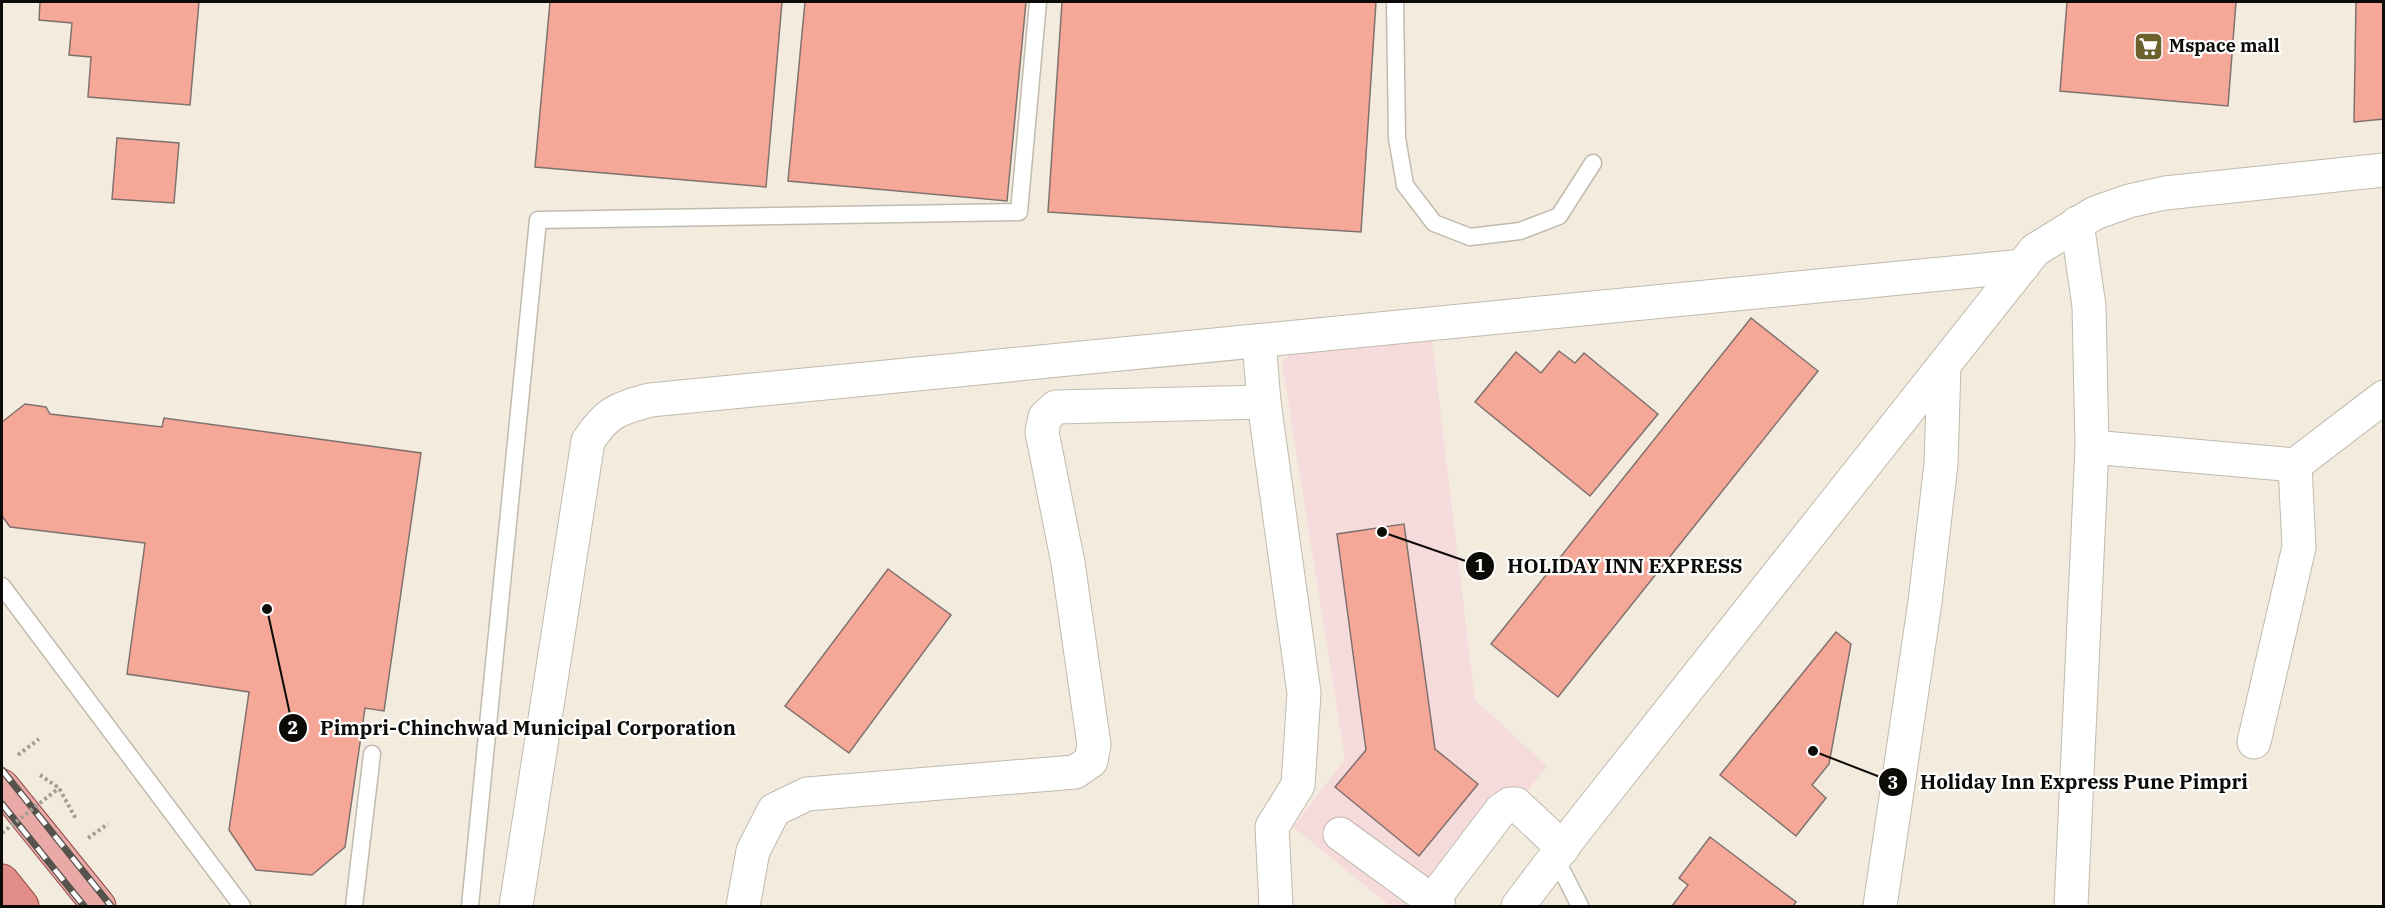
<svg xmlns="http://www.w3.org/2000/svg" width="2385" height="908" viewBox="0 0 2385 908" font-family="'IBM Plex Serif',serif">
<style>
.commercial{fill:#f6dbdd}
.building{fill:#f5a898;stroke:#80716e;stroke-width:1.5}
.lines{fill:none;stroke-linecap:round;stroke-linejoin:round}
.service-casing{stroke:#c1bbae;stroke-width:19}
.minor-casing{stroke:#c1bbae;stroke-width:35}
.tertiary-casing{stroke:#c1bbae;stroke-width:35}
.primary-casing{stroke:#924c48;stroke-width:35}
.trunk-casing{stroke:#924c48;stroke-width:35}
.path{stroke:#a49e94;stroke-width:4;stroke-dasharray:3 3;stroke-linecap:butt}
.service{stroke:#fff;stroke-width:16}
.minor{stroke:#fff;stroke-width:33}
.tertiary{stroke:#fff;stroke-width:33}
.primary{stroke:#e9a9a6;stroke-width:33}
.trunk{stroke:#e28c88;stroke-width:33}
.rail-casing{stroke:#56534c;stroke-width:7}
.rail{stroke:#fff;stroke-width:4.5;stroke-dasharray:14;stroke-linecap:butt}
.path-bridge{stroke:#a49e94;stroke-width:4;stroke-dasharray:3 3;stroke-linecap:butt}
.labels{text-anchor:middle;stroke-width:4.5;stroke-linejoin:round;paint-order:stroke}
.poi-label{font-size:18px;font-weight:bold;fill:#0d0b07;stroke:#fff;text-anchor:start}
.leader{fill:none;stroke:#0d0b07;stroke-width:2}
.callout-dot{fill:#0d0b07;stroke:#fff;stroke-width:2}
.mark-label{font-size:18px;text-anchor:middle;font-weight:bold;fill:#fff}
.callout-label{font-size:20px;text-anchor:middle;font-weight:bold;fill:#0d0b07;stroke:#fff;stroke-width:4.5;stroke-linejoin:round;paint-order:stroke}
</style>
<rect width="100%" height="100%" fill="#f3ecde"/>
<!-- commercial -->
<polygon class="commercial" points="1432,340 1475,700 1547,766 1438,906 1390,906 1293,827 1345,759 1282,363 1289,355"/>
<!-- building -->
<g class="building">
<polygon points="40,2 199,2 190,105 88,97 91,57 69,55 72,23 39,20"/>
<polygon points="550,2 782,2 766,187 535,167"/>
<polygon points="805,2 1026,2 1007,201 788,181"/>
<polygon points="1062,2 1376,2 1361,232 1048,212"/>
<polygon points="2067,2 2236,2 2228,106 2060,91"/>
<polygon points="2356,2 2384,2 2384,119 2354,122"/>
<polygon points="117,138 179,143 174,203 112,199"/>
<polygon points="1751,318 1818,371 1558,697 1491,644"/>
<polygon points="1559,351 1575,363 1584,353 1658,414 1590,496 1475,402 1516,352 1541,373"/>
<polygon points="25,404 46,407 50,414 162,427 164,418 421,453 384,711 365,708 345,847 312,875 256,870 229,830 249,692 127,674 145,543 10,527 2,516 2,422"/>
<polygon points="1404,524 1435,749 1478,784 1419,856 1335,787 1366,750 1337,534"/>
<polygon points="888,569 951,615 849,753 785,706"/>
<polygon points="1836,632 1851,644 1829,764 1812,785 1826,798 1796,836 1720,775"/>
<polygon points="1710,837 1796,902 1793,906 1672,906 1688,885 1679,878"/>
</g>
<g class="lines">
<defs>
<g id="service">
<polyline points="1395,2 1397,138 1405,185 1434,223 1470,237 1520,231 1559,216 1593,163"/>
<polyline points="2,586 242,906"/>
<polyline points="1555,857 1580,906"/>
<polyline points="354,906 372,754"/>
<polyline points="470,906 538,220 1019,212 1038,2"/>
</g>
<g id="minor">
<polyline points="1259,341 1264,402 1304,693 1298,785 1272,827 1276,906"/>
<polyline points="2092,447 2295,465 2299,547 2254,742"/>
<polyline points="2295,465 2384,397"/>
<polyline points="1340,834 1439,906"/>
<polyline points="1432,901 1501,810 1510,804 1516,804 1563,848"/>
<path d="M 516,906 L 588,441 C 607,412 617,409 650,400 L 2023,266"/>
<polyline points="743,906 753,851 774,810 807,794 1075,772 1091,761 1094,745 1068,563 1042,432 1045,417 1056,407 1264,402"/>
<polyline points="1880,906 1925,602 1941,464 1944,366"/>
<polyline points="2071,906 2092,447 2089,306 2077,223"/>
</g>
<polyline id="tertiary" points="1518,906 1578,827 2035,250 2095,213 2129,201 2165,193 2384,170"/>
<polyline id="primary" points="2,786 99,906"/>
<polyline id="trunk" points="2,881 22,906"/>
</defs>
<!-- service casing -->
<use href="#service" class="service-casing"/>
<!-- minor casing -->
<use href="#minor" class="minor-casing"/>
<!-- tertiary casing -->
<use href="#tertiary" class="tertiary-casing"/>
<!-- primary casing -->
<use href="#primary" class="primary-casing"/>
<!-- trunk casing -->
<use href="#trunk" class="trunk-casing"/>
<!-- path -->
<g class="path">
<polyline points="18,755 39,739"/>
<polyline points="40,775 59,788 76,819"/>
<polyline points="88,838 108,824"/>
</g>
<!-- service -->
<use href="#service" class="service"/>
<!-- minor -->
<use href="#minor" class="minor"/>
<!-- tertiary -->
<use href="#tertiary" class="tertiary"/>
<!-- primary -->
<use href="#primary" class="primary"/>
<!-- trunk -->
<use href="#trunk" class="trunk"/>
<defs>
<g id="rail">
<polyline points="2,770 111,906"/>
<polyline points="2,804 84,906"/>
</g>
</defs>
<!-- rail casing -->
<use href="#rail" class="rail-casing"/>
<!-- rail -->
<use href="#rail" class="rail"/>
<!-- path-bridge -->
<polyline class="path-bridge" points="2,833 59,788"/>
</g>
<!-- icons -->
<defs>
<symbol id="supermarket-square" viewBox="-11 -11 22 22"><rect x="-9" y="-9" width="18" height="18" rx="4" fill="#6c602d" stroke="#fff"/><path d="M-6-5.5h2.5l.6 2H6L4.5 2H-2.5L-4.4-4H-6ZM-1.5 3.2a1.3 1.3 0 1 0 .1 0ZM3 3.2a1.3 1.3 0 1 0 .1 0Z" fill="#fff"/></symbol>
</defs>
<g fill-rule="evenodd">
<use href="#supermarket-square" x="2132" y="30" width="33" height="33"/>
</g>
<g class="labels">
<!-- poi labels -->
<g class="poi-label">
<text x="2169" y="52">Mspace mall</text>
</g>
</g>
<!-- callouts -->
<path class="leader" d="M1382 532L1480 566M267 609L293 728M1813 751L1893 782"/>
<g class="callout-dot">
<circle cx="1382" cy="532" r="6"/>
<circle cx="267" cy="609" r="6"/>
<circle cx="1813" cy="751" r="6"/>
<circle cx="1480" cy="566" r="15"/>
<circle cx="293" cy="728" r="15"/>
<circle cx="1893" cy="782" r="15"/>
</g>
<g class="mark-label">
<text x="1480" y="572">1</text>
<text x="293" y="734">2</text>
<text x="1893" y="789">3</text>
</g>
<g class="callout-label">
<text x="1625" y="573">HOLIDAY INN EXPRESS</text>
<text x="528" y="735">Pimpri-Chinchwad Municipal Corporation</text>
<text x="2084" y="789">Holiday Inn Express Pune Pimpri</text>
</g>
<!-- border -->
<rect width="2385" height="908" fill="none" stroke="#0d0b07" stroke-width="6"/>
</svg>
